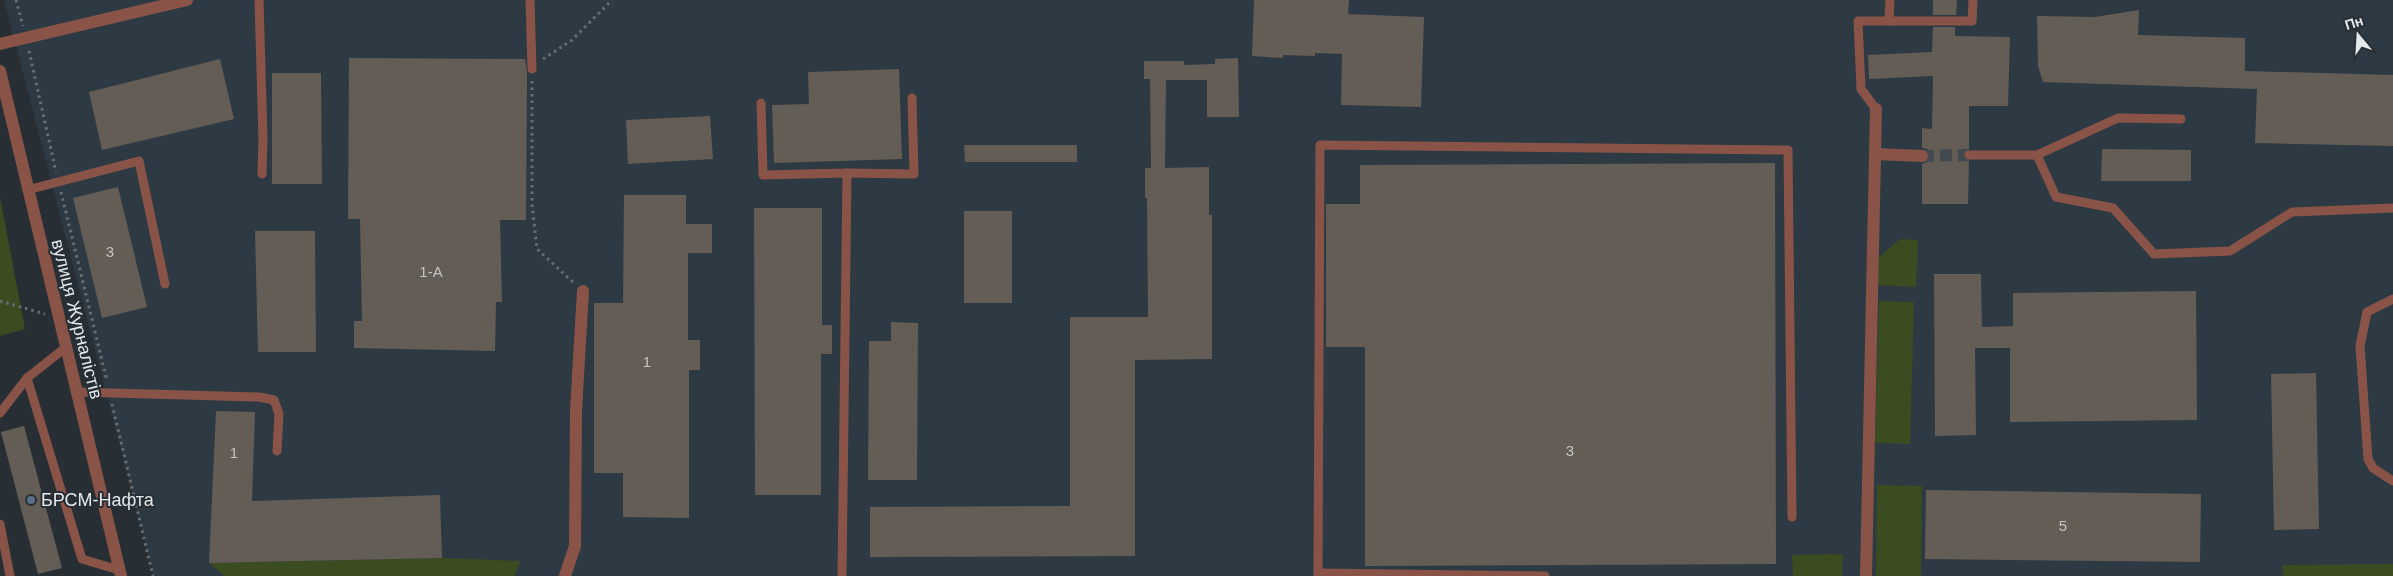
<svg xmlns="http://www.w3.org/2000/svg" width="2393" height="576" viewBox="0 0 2393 576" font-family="Arial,sans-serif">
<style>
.built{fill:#2e3a43}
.green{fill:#3a4c20}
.building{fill:#635d56}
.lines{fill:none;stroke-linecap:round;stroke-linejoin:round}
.minor-tunnel{stroke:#434a4f;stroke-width:12;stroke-dasharray:12 6;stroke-linecap:butt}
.path{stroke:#686f74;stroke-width:3;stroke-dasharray:2.5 4;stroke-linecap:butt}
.service{stroke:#895447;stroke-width:9}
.minor{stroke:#895447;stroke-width:12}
.tertiary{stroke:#895447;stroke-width:12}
.service-dot{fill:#5c6f8a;stroke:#272e34;stroke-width:2}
.labels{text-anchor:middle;stroke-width:4;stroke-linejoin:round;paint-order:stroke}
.number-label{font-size:15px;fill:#c3c5c6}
.street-label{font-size:18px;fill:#e3e8eb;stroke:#272e34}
.poi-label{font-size:18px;fill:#e3e8eb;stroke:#272e34;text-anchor:start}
</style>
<rect width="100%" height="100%" fill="#272e34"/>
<!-- built -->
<polygon class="built" points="4,0 2393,0 2393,576 154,576"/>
<!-- green -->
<g class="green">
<polygon points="0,197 25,329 0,336"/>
<polygon points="1900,239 1918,240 1916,287 1875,285 1877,259"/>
<polygon points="1879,301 1914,302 1910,444 1875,443"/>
<polygon points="1877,485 1922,486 1921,576 1876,576"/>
<polygon points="1843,554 1842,576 1793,576 1792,555"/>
<polygon points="442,558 520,561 515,576 225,576 209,563"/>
<polygon points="2393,564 2393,576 2283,576 2282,565"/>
</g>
<!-- building -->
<g class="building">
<polygon points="1254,0 1349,0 1348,14 1424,17 1421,107 1341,105 1342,54 1315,53 1315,56 1283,55 1283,58 1252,56"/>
<polygon points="1933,0 1957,0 1956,15 1933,15"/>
<polygon points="2139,10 2138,35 2245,38 2245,71 2393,75 2393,146 2255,143 2257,89 2043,82 2038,66 2037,16 2095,17"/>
<polygon points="1933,27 1955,27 1955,36 2010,37 2008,106 1969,106 1969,149 1963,155 1964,159 1969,161 1968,204 1922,204 1922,164 1929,161 1930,156 1927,149 1922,148 1922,128 1932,129 1933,76 1869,79 1868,55 1932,52"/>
<polygon points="349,58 525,59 527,73 526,220 500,220 502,302 496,302 495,351 354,348 354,321 362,321 360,219 348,219"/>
<polygon points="1238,58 1239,117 1207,117 1207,80 1166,80 1165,168 1209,167 1209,215 1212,215 1212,359 1135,360 1135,556 870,557 870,507 1070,506 1070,317 1148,317 1147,198 1145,198 1145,168 1151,168 1150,79 1144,79 1144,61 1184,61 1184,65 1215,64 1215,59"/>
<polygon points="220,59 234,119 102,150 89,92"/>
<polygon points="899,69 902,159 774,163 772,105 809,104 808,72"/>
<polygon points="272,73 321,73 322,184 272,184"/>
<polygon points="710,116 713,159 628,164 626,120"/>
<polygon points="964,145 1077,145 1077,162 965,162"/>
<polygon points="2102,149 2191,150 2191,181 2101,181"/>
<polygon points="1775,163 1776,564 1365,566 1365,347 1326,347 1326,204 1360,204 1360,165"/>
<polygon points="118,187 147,307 102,318 73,198"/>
<polygon points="624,195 686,195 686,224 712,224 712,253 688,253 688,340 700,340 700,370 689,370 689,518 623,517 623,473 594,473 594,303 623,303"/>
<polygon points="754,208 822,208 822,325 832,325 832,354 821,354 821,495 755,495"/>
<rect x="964" y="211" width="48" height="92"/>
<polygon points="255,231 315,231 316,352 258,352"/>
<polygon points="1934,274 1981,274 1982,327 2013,326 2013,293 2196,291 2197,420 2010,422 2010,348 1975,348 1976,435 1935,436"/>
<polygon points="891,322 918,323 917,480 868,480 869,341 891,341"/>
<polygon points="2316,373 2319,529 2274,530 2271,374"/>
<polygon points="216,411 255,412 252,501 440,495 442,558 209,563"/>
<polygon points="24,426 62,568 38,574 1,432"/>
<polygon points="1926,490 2201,494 2200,562 1925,559"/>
</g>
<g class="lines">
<!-- minor-tunnel -->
<polyline class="minor-tunnel" points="1922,156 1969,155"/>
<!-- path -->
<g class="path">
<polyline points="16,0 23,26"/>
<polyline points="29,51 56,172"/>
<polyline points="543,59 572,40 612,0"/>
<polyline points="532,81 532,204 537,249 574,283"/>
<polyline points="61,192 107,381"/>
<polyline points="0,301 45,314"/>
<polyline points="112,404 153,576"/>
</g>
<!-- service -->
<g class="service">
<polyline points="259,0 263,139 262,174"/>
<polyline points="530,0 532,69"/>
<polyline points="1889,21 1890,0"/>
<polyline points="761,103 763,175 847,173 914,174 912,98"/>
<polyline points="1876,109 1861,89 1858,21 1972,21 1973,0"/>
<polyline points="1969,155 2037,155 2118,118 2181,119"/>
<polyline points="2037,155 2056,197 2113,208 2154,254 2230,251 2292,212 2393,208"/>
<polyline points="27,190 139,161 165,284"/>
<polyline points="2393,299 2367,312 2360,346 2368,459 2373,468 2393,481"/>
<polyline points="27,378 82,559 119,570"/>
<polyline points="77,392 259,397 274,400 279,414 277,451"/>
<polyline points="0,413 27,378 65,348"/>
<polyline points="0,524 10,576"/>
<polyline points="1318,573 1320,145 1788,150 1792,517"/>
<polyline points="842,576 847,173"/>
<polyline points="1318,576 1318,573 1545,576"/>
</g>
<!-- minor -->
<g class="minor">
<polyline points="0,44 187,0"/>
<polyline points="1875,154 1922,156"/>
<polyline points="565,576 575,546 576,410 583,291"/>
<polyline points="1866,576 1876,109"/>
</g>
<!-- tertiary -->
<polyline class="tertiary" points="0,71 121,576"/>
</g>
<!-- markers -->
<circle class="service-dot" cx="31" cy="500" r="5"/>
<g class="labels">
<!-- number labels -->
<g class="number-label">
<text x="110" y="257">3</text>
<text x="431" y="277">1-А</text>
<text x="647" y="367">1</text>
<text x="1570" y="456">3</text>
<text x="234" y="458">1</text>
<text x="2063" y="531">5</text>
</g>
<!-- street labels -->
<g class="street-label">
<text transform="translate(77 319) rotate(76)" y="6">вулиця Журналістів</text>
</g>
<!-- poi labels -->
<g class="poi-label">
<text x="41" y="506">БРСМ-Нафта</text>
</g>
</g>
<!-- north arrow -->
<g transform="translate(2358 35) rotate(342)" stroke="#272e34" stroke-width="4" paint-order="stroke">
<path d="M0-4L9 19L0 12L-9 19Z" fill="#e3e8eb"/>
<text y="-8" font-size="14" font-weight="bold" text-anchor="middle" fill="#e3e8eb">Пн</text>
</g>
</svg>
